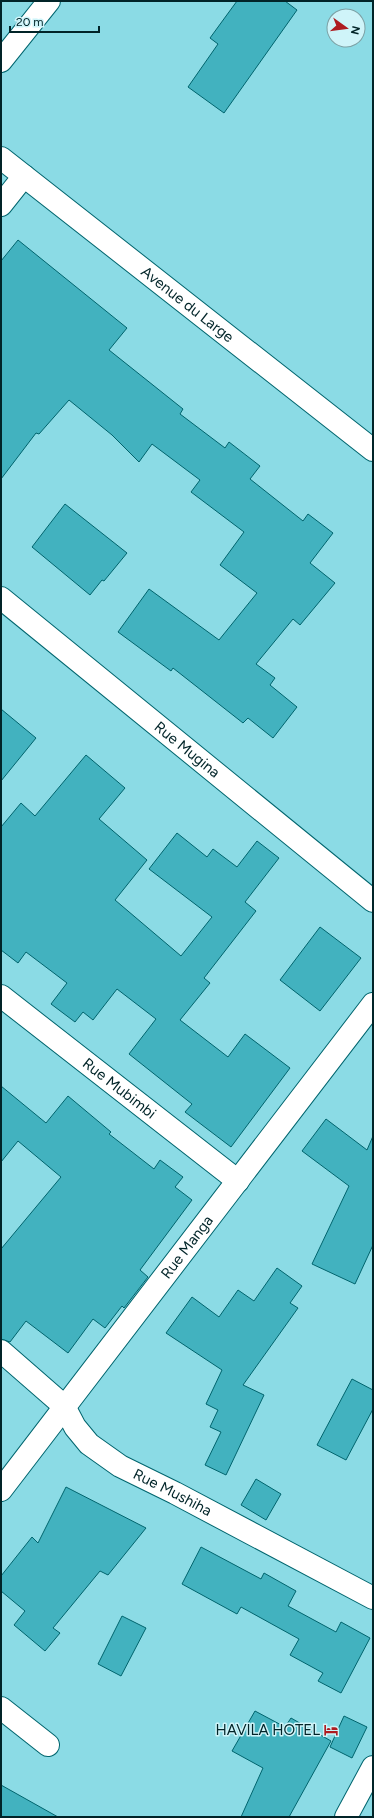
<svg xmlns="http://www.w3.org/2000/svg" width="374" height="1818" viewBox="0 0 374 1818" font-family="Figtree,sans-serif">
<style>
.building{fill:#42b2bf;stroke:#00646d}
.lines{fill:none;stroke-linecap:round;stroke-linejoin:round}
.minor-casing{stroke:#00656e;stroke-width:24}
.secondary-casing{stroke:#00656e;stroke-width:24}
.minor{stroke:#fff;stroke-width:22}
.secondary{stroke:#fff;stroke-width:22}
.labels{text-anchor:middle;stroke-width:3;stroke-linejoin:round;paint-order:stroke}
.street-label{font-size:15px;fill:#012428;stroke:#cff4f9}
.poi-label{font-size:15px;fill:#012428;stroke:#cff4f9;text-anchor:end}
</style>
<rect width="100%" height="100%" fill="#8bdbe5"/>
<!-- building -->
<g class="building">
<polygon points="237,1 285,1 297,10 224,113 188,87 218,44 210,38"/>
<polygon points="18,240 127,328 109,350 183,409 180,414 225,448 229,442 260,466 250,479 303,521 308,514 333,533 310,563 335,583 300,625 293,619 256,664 275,678 270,685 297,707 273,738 248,718 243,723 173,668 171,671 118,632 149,589 219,640 257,593 220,565 244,532 191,492 200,480 152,444 139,462 112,435 69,400 39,434 36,433 1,479 1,261"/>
<polygon points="65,504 127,553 104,581 102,580 90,595 32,547"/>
<polygon points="1,709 36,738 1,781"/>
<polygon points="86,755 125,788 99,819 147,860 115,900 181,956 212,917 149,869 177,833 207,857 213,849 237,867 257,841 279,858 245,902 256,911 204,978 210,983 180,1020 228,1057 245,1034 290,1068 231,1147 185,1112 192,1104 129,1054 156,1019 117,989 93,1020 83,1012 75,1022 51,1004 67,983 26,952 18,963 1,950 1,827 21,803 35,816"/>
<polygon points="320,927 361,958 320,1011 280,980"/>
<polygon points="1,1086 46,1123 68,1096 111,1132 109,1134 154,1169 160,1160 183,1177 175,1187 192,1200 140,1270 148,1277 124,1308 122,1306 105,1328 93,1319 68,1353 26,1321 10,1342 1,1339 1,1249 61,1177 18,1141 1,1162"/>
<polygon points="326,1119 367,1150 373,1136 373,1245 355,1284 312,1264 349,1186 302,1151"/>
<polygon points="277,1268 302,1286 290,1303 298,1308 243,1385 264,1395 226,1475 205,1465 221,1432 210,1427 218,1410 206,1404 222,1370 166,1333 192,1297 219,1317 238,1290 254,1301"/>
<polygon points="352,1379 373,1390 373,1409 346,1460 317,1445"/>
<polygon points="256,1479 281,1494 266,1520 241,1505"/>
<polygon points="66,1487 146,1528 108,1575 100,1571 53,1628 60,1633 45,1651 14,1625 25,1611 1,1591 1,1576 32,1537 38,1543"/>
<polygon points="201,1547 261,1579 264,1573 296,1591 288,1606 336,1632 341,1622 370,1638 341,1693 318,1681 323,1673 290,1655 299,1639 241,1607 237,1614 182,1584"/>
<polygon points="122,1616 146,1628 121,1676 98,1664"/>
<polygon points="255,1711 285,1727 291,1718 331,1741 289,1817 241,1817 263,1768 232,1751"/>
<polygon points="344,1716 367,1727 352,1758 330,1747"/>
<polygon points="1,1785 58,1817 1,1817"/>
</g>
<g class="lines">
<defs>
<g id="minor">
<polyline points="1,61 49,1"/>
<polyline points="1,205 24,176"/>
<path id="s1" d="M 1,598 L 373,901"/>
<path id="s2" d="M 1,996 L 238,1181"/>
<path id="s3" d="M 1,1351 L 64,1406 L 75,1427 L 89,1444 L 120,1466 L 175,1493 L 373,1598"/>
<path id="s4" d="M 1,1490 L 373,1004"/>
<polyline points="1,1708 48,1745"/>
<polyline points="346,1817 373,1767"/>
</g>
<g id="secondary">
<path id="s5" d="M 1,158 L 373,450"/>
</g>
</defs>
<!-- minor casing -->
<use href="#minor" class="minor-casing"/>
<!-- secondary casing -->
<use href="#secondary" class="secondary-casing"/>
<!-- minor -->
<use href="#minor" class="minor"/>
<!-- secondary -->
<use href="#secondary" class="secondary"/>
</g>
<!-- icons -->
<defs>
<symbol id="hotel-bare" viewBox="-9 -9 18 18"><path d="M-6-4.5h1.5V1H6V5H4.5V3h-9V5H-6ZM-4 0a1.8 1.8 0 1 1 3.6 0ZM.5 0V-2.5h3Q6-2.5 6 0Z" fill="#ae1c21" stroke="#cff4f9" stroke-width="2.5" paint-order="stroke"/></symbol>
</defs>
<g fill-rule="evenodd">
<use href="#hotel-bare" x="321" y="1720" width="20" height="20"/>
</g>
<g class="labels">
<!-- street labels -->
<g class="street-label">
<text dy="5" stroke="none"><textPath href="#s5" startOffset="237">Avenue du Large</textPath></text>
<text dy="5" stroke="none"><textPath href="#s1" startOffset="240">Rue Mugina</textPath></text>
<text dy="5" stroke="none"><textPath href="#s2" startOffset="150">Rue Mubimbi</textPath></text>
<text dy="5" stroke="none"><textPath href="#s4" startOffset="306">Rue Manga</textPath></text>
<text dy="5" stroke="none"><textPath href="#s3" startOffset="226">Rue Mushiha</textPath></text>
</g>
<!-- poi labels -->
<g class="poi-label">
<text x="320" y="1735">HAVILA HOTEL</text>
</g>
</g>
<!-- border -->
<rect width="374" height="1818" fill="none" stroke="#012428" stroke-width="4"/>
<!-- north arrow -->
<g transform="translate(346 28) rotate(104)"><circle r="19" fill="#cff4f9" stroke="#7da1a5"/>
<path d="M0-3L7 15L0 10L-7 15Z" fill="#ae1c21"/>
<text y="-6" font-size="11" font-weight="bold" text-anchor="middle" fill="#012428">N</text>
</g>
<!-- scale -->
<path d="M10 26v6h89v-6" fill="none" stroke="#012428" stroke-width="2"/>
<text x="16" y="26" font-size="12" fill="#012428" stroke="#cff4f9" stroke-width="3" paint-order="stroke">20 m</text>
</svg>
